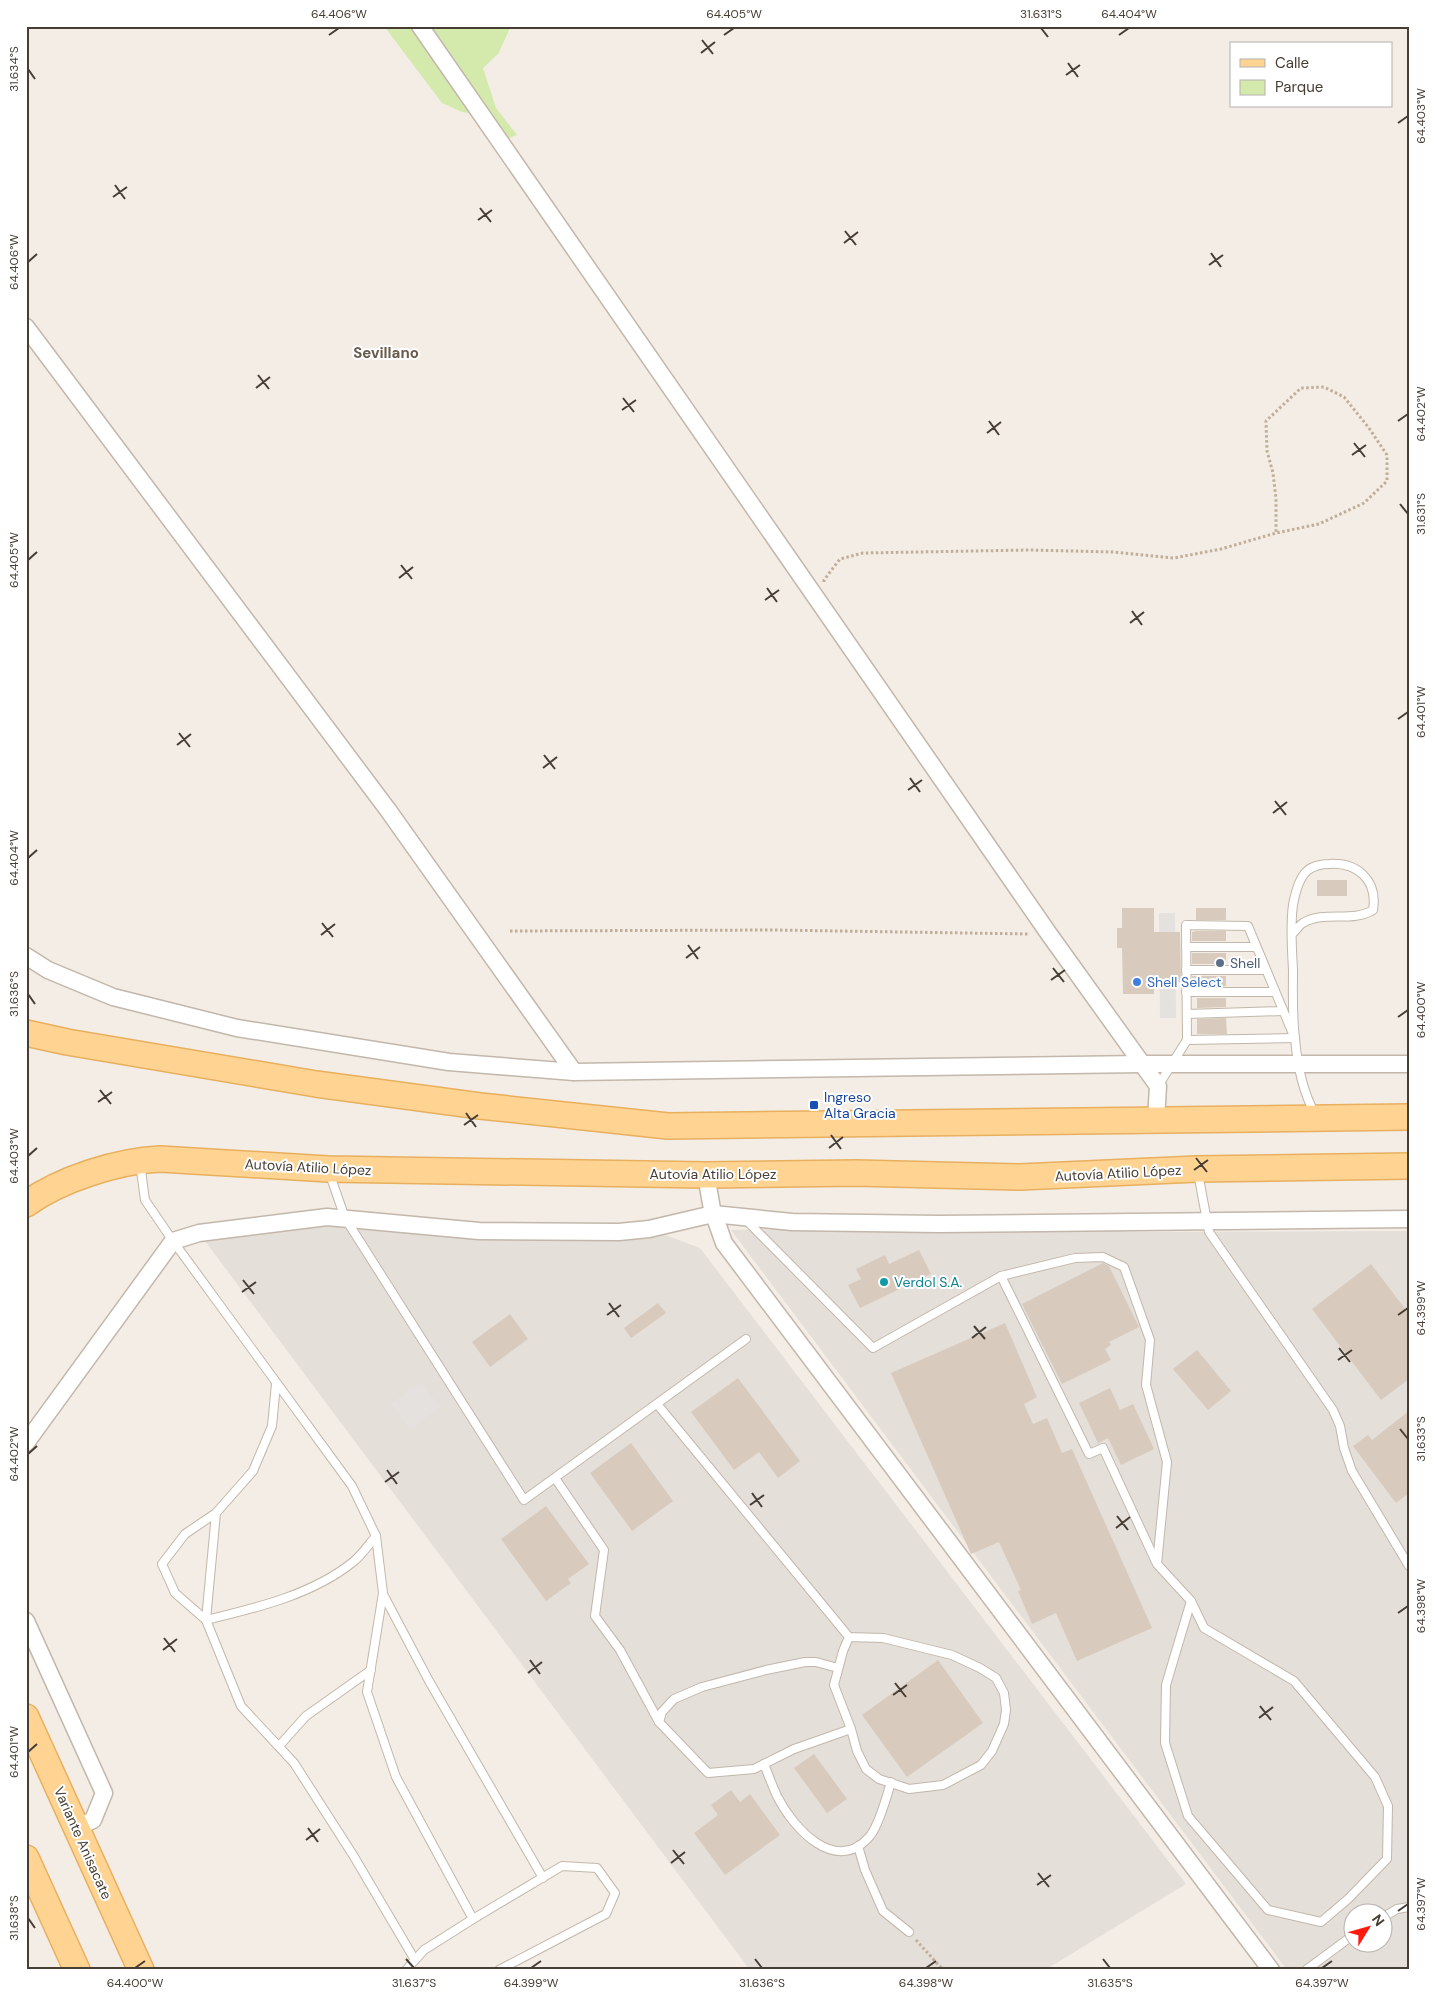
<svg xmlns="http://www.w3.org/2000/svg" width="1435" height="1996" viewBox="0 0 1435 1996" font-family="'DM Sans',sans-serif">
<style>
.industrial{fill:#e5dfda;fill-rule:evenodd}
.green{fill:#d4e9ac}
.parking{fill:#e4e1de}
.building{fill:#d8cbbd}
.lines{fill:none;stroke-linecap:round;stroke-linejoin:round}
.service-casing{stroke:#c2b7aa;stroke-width:10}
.minor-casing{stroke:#c2b7aa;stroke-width:19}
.primary-casing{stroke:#e8af5e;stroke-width:28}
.path{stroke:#c1ae98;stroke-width:3;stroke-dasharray:2.5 2.5;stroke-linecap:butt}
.service{stroke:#fff;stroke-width:8}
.minor{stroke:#fff;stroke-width:16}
.primary{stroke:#ffd492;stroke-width:25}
.ticks{fill:none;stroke:#463d34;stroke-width:2}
.service-dot{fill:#5c6f8a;stroke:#fff;stroke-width:2}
.shop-dot{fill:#3f7fe0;stroke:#fff;stroke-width:2}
.transit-dot{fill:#1a4fb4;stroke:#fff;stroke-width:2}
.culture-dot{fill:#0f9aa8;stroke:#fff;stroke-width:2}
.labels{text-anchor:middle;stroke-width:4;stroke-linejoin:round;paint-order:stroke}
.service-label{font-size:14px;fill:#4e5e75;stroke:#fff;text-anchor:start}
.shop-label{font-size:14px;fill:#366cbe;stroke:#fff;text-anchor:start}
.transit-label{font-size:14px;fill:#164399;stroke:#fff;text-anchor:start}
.street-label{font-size:14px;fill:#463d34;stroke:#fff}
.culture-label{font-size:14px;fill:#0d838f;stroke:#fff;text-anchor:start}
.neighbourhood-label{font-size:15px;font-weight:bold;fill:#695a4b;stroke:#fff}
.neatline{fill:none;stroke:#463d34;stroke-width:2}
.ticks-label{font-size:12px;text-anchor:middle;fill:#463d34}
</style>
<rect width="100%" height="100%" fill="#f3ede5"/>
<!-- industrial -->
<g class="industrial">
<polygon points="327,1217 479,1231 649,1229 700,1248 1186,1884 1045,1970 750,1970 199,1233"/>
<path d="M 1119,1223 L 1126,1232 L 1409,1231 L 1409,1970 L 1287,1970 L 731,1230 ZM 1352,1914 L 1382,1914 L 1382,1944 L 1352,1944 Z"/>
</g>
<!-- green -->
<polygon class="green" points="384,26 511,26 498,54 483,68 496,108 517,135 509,138 475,114 462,112 442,103"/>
<!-- parking -->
<g class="parking">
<polygon points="1159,913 1175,913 1176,1018 1160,1018"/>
<polygon points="421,1382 440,1407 410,1430 391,1404"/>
</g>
<!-- building -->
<g class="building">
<rect x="1317" y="880" width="30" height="16"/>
<polygon points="1122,908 1154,908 1154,932 1180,932 1181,982 1154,982 1154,994 1123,994 1122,948 1117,948 1117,928 1122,928"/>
<rect x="1196" y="908" width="30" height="12"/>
<polygon points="1196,931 1226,931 1226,941 1192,941 1192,932"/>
<rect x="1192" y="953" width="34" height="11"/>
<polygon points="1192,976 1226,976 1226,986 1197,986 1197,982 1192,982"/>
<polygon points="1197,998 1226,998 1226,1007 1197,1008"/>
<polygon points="1226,1018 1227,1034 1197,1034 1197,1019"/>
<polygon points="919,1250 931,1274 860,1308 848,1285 861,1279 856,1269 885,1255 889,1264"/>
<polygon points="1103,1263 1109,1266 1139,1327 1109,1342 1111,1345 1105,1349 1111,1360 1062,1384 1022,1304"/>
<polygon points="1371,1264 1409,1314 1409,1379 1381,1400 1312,1309"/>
<polygon points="658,1303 666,1313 631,1338 624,1328"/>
<polygon points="510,1314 528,1339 490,1367 472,1342"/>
<polygon points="1005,1323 1037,1397 1024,1404 1033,1424 1047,1418 1062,1453 1072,1449 1152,1628 1077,1661 1056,1613 1032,1624 1018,1591 1021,1590 999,1542 971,1554 891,1373"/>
<polygon points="1197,1350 1231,1391 1208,1410 1173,1369"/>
<polygon points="738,1378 800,1461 778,1478 759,1452 734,1470 691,1412"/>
<polygon points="1110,1388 1120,1410 1133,1404 1154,1449 1121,1465 1108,1438 1098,1443 1079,1403"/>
<polygon points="1409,1411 1409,1493 1396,1503 1353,1446 1368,1435 1372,1440"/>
<polygon points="631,1443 673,1501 632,1531 590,1473"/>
<polygon points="546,1506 589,1564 568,1579 571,1583 546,1601 501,1539"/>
<polygon points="938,1660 983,1723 907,1777 862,1715"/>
<polygon points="814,1754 847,1799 827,1813 794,1768"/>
<polygon points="731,1790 740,1802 750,1794 780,1835 725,1875 694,1833 718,1815 711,1805"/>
</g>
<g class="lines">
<defs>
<g id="service">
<path d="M 1292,934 C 1296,931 1299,925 1303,923 C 1325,910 1352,923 1373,910 C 1378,880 1357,862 1329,864 C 1322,864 1312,866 1307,871 C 1299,878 1295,894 1293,905 C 1290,926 1292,949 1293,970 C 1293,992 1292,1015 1295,1038 C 1297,1063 1303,1092 1315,1114"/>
<polyline points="1186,947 1256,947"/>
<polyline points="1186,970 1266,970"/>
<polyline points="1186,992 1275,992"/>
<polyline points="1187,1014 1283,1011"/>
<polyline points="1187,1040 1186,925 1248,926 1293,1034"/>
<polyline points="1158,1086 1187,1040 1295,1038"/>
<polyline points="140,1163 145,1200 173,1241 352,1486 376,1536 383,1593 367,1692 396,1777 473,1919"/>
<polyline points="329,1172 345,1218 524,1500 746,1339"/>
<polyline points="1198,1173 1209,1232 1333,1410 1340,1426 1344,1448 1352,1471 1409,1566"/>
<polyline points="746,1220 873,1348 1001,1276 1075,1258 1103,1257 1124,1267 1150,1340 1146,1385 1167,1462 1157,1564 1191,1601 1204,1628 1294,1681 1375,1777 1388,1806 1387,1859 1348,1899 1321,1922 1268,1910 1188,1816 1165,1743 1166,1685 1191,1601"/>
<polyline points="1001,1276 1089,1454 1103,1448 1156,1562"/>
<polyline points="276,1384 272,1426 253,1471 216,1513 206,1620 241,1706 294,1763 353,1855 415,1960"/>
<polyline points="657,1404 849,1637 883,1638 952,1655 980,1668 996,1678 1004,1693 1006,1710 1004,1724 992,1751 981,1765 943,1785 909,1789 879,1779 866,1769 857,1751 851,1729 834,1685 843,1651 849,1637"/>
<polyline points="555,1478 604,1550 595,1616 620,1650 659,1722"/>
<path d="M 216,1513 L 185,1534 L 162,1564 L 175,1593 L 206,1620 C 256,1608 312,1595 353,1562 C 362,1555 369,1544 376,1536"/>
<polyline points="383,1594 429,1681 543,1878"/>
<polyline points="838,1668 816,1662 805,1662 766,1670 702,1687 674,1699 662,1712 659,1722 708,1773 754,1769 794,1749 851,1729"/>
<polyline points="279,1746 306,1716 371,1670"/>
<path d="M 764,1764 C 768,1774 772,1785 777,1796 C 793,1828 836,1876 870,1836 C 879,1825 887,1796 891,1782"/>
<polyline points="858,1846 865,1870 883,1911 909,1932"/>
<polyline points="1382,1918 1397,1909 1409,1907"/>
<polyline points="406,1970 424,1950 473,1919 562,1866 597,1868 615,1893 606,1914 499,1970"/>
<polyline points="1306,1970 1352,1936"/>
</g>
<g id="minor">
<polyline points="420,26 1049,934 1158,1086 1156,1120"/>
<polyline points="26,327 388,810 574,1072"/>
<polyline points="26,956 48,970 113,997 237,1028 449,1062 574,1072 1142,1064 1409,1064"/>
<polyline points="706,1175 712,1209 724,1243 1271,1970"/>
<polyline points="26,1443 173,1241 199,1233 327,1217 479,1231 619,1232 649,1229 713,1214 792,1222 939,1224 1409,1219"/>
<polyline points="26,1621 104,1793 93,1820 76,1828"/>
</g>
<g id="primary">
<polyline points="26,1033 67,1042 316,1084 480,1106 668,1126 1409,1117"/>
<path d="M 26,1204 C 61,1179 117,1161 160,1159 L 328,1169 L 706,1175 L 856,1173 L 1020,1177 L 1197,1169 L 1409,1166"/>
<polyline points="26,1717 141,1970"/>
<polyline points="26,1858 77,1970"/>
</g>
</defs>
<!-- service casing -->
<use href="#service" class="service-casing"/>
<!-- minor casing -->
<use href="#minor" class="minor-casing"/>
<!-- primary casing -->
<use href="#primary" class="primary-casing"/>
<!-- path -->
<g class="path">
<polyline points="824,582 824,580 840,559 863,553 1029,550 1113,552 1174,558 1221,549 1276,533 1319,524 1364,503 1387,481 1387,455 1369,428 1344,397 1324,387 1301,388 1266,421 1267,451 1273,473 1276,499 1276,533"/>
<polyline points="510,931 774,930 1030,934"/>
<polyline points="916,1940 943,1970"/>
</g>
<!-- service -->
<use href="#service" class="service"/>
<!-- minor -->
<use href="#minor" class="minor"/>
<!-- primary -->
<use href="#primary" class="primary"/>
</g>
<!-- ticks -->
<path class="ticks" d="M 1041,28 L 1048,37M 329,35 L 339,28M 724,35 L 734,28M 1119,35 L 1129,28M 702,40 L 713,54M 701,53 L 715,42M 1068,63 L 1078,77M 28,69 L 35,79M 1066,75 L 1080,65M 1398,123 L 1408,116M 115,185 L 125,199M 113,197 L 127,187M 480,208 L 491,222M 478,220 L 492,210M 845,231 L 856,245M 844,243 L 858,232M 1211,253 L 1221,267M 28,262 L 37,254M 1209,265 L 1223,255M 258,375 L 269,389M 256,388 L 270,377M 623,398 L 634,412M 622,410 L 636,400M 989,421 L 999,435M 1398,421 L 1408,414M 987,433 L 1001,422M 1354,443 L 1365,457M 1352,455 L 1366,445M 1400,504 L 1408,514M 28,560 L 37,552M 401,565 L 412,579M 399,578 L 413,567M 767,588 L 777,602M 765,600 L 779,590M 1132,611 L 1142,625M 1130,623 L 1144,612M 1398,719 L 1408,712M 179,733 L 190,747M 177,745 L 191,734M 544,755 L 555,769M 543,768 L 557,757M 910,778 L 920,792M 908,790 L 922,780M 1275,801 L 1286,815M 1273,813 L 1287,802M 28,858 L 37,850M 322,923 L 333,937M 321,935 L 335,924M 688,945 L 698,959M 686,958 L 700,947M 1053,968 L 1064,982M 1051,980 L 1065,970M 28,994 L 35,1004M 1398,1017 L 1408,1010M 100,1090 L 111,1104M 98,1102 L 112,1092M 466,1113 L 476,1127M 464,1125 L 478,1115M 831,1135 L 841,1149M 829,1148 L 843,1137M 28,1156 L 37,1148M 1196,1158 L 1207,1172M 1194,1170 L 1208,1160M 243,1280 L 254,1294M 242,1292 L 256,1282M 609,1303 L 619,1317M 607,1315 L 621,1305M 1398,1315 L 1408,1308M 974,1326 L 985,1339M 972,1338 L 986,1327M 1339,1348 L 1350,1362M 1338,1360 L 1352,1350M 1400,1429 L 1408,1439M 28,1454 L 37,1446M 387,1470 L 397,1484M 385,1482 L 399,1472M 752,1493 L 762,1507M 750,1505 L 764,1495M 1117,1516 L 1128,1530M 1116,1528 L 1130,1517M 1398,1613 L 1408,1606M 164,1638 L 175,1652M 163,1650 L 177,1639M 530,1660 L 540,1674M 528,1673 L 542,1662M 895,1683 L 906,1697M 893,1695 L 907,1685M 1260,1706 L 1271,1720M 1259,1718 L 1273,1707M 28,1752 L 37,1744M 308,1828 L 318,1842M 306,1840 L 320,1829M 673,1850 L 684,1864M 671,1863 L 685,1852M 1038,1873 L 1049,1887M 1037,1885 L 1051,1875M 1398,1911 L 1408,1904M 28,1918 L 35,1928M 406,1959 L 414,1968M 755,1959 L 762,1968M 1103,1959 L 1110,1968M 135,1968 L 145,1961M 531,1968 L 541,1961M 926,1968 L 936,1961M 1322,1968 L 1332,1961"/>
<!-- markers -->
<circle class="service-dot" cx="1220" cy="963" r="5"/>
<circle class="shop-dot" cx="1137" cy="982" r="5"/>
<rect class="transit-dot" x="809" y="1100" width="10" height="10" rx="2.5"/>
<circle class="culture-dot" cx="884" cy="1282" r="5"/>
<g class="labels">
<!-- service labels -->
<g class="service-label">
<text x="1230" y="968">Shell</text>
</g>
<!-- shop labels -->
<g class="shop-label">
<text x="1147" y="987">Shell Select</text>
</g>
<!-- transit labels -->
<g class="transit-label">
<text x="824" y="1102">Ingreso<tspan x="824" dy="16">Alta Gracia</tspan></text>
</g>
<!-- street labels -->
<g class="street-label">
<text transform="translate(308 1167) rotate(3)" y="5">Autovía Atilio López</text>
<text transform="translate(1118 1173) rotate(-3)" y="5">Autovía Atilio López</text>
<text x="713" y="1179">Autovía Atilio López</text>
<text transform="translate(83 1843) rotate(66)" y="5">Variante Anisacate</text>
</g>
<!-- culture labels -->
<g class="culture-label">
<text x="894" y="1287">Verdol S.A.</text>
</g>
<!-- neighbourhood labels -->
<g class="neighbourhood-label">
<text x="386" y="358">Sevillano</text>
</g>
</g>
<!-- border -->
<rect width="1435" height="1996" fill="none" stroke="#ffffff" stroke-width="55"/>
<!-- legend -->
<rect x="1230" y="42" width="162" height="65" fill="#ffffff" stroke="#b5b1ae"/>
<rect x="1240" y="59" width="25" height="8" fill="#ffd492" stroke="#b5b1ae"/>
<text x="1275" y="68" font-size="15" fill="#463d34">Calle</text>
<rect x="1240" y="80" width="25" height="15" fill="#d4e9ac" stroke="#b5b1ae"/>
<text x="1275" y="92" font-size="15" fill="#463d34">Parque</text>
<!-- north arrow -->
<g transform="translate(1368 1928) rotate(53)"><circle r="24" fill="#ffffff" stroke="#b5b1ae"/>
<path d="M0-4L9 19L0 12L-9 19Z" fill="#ff1a10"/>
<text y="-8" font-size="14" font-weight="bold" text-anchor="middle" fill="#463d34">N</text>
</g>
<rect x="28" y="28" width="1380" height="1940" class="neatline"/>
<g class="ticks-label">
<text x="339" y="18">64.406°W</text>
<text x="734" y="18">64.405°W</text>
<text x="1041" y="18">31.631°S</text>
<text x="1129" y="18">64.404°W</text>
<text transform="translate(14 69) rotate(-90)" y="4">31.634°S</text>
<text transform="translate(1421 116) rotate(-90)" y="4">64.403°W</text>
<text transform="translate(14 262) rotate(-90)" y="4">64.406°W</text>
<text transform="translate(1421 414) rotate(-90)" y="4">64.402°W</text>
<text transform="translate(1421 514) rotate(-90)" y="4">31.631°S</text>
<text transform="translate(14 560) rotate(-90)" y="4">64.405°W</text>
<text transform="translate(1421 712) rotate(-90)" y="4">64.401°W</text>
<text transform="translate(14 858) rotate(-90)" y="4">64.404°W</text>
<text transform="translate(14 994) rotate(-90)" y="4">31.636°S</text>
<text transform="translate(1421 1010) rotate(-90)" y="4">64.400°W</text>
<text transform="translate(14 1156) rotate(-90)" y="4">64.403°W</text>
<text transform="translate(1421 1308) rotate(-90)" y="4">64.399°W</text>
<text transform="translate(1421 1439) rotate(-90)" y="4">31.633°S</text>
<text transform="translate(14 1454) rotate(-90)" y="4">64.402°W</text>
<text transform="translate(1421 1606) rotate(-90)" y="4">64.398°W</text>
<text transform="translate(14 1752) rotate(-90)" y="4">64.401°W</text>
<text transform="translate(1421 1904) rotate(-90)" y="4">64.397°W</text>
<text transform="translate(14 1918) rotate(-90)" y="4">31.638°S</text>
<text x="135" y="1987">64.400°W</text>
<text x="414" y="1987">31.637°S</text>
<text x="531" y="1987">64.399°W</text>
<text x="762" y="1987">31.636°S</text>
<text x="926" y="1987">64.398°W</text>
<text x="1110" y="1987">31.635°S</text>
<text x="1322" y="1987">64.397°W</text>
</g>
</svg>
